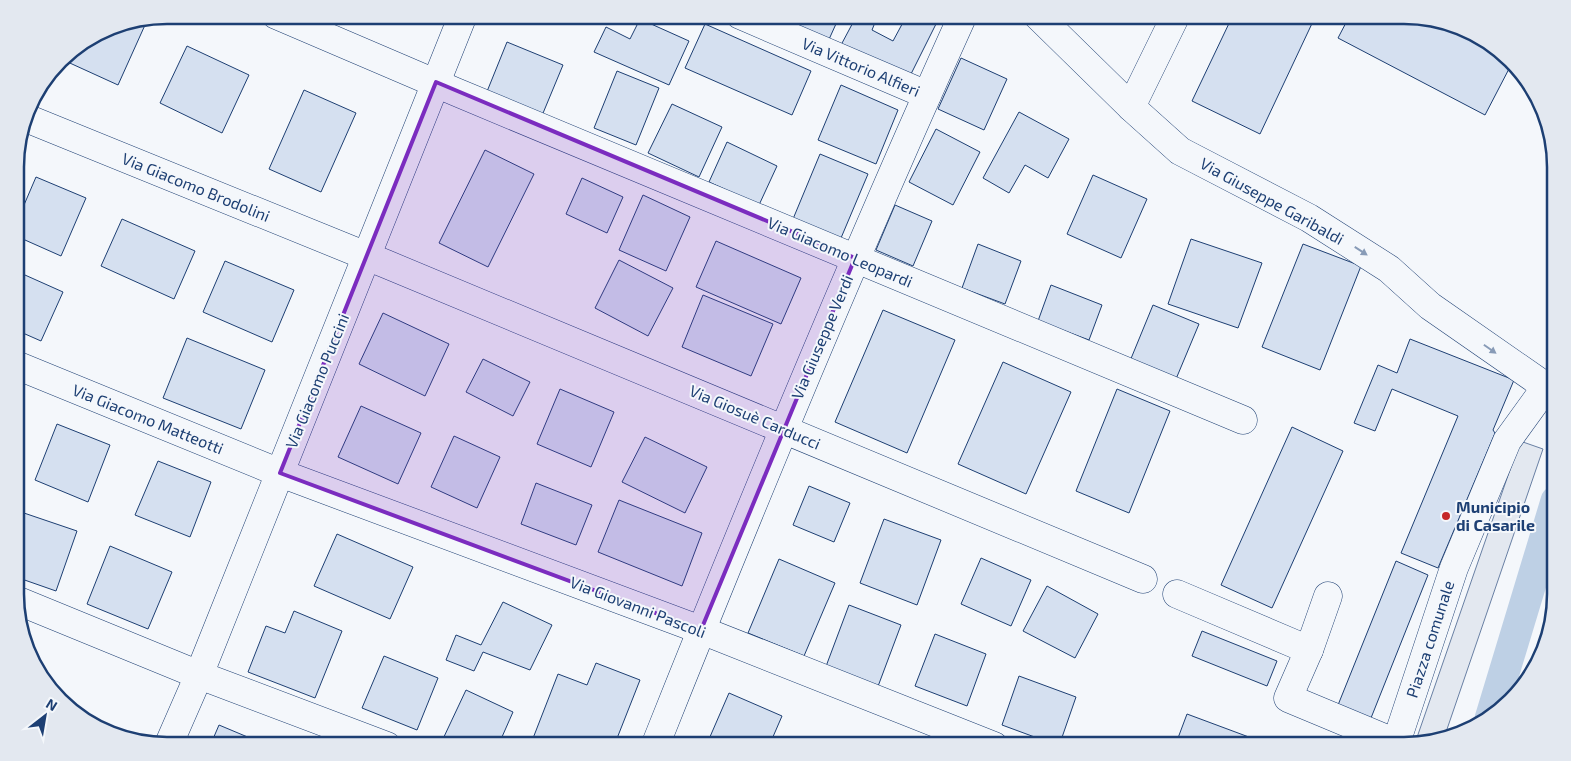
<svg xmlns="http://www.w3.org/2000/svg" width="1571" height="761" viewBox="0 0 1571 761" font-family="'Exo 2',sans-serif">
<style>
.parking{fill:#e3e8f0;stroke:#687fa3}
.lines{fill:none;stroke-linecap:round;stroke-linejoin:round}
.canal{stroke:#bed0e5;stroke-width:31}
.building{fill:#d5e0f0;stroke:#1d3f73}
.minor-casing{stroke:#1d3f73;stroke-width:29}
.minor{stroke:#f4f7fb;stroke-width:28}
.oneway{fill:#889bb7}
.marked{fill:#7b2cbf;fill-opacity:0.2;stroke:#7b2cbf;stroke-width:4;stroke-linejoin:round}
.poi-dot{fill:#c62828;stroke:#f4f7fb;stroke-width:2}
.labels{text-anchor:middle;stroke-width:4;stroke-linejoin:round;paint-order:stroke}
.street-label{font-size:16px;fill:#1d3f73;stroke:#f4f7fb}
.poi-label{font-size:16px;font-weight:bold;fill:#1d3f73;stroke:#f4f7fb;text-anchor:start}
.rim{fill:none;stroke:#1d3f73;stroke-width:2.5}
</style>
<rect width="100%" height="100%" fill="#f4f7fb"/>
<!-- parking -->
<polygon class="parking" points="1520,441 1543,449 1445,735 1414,746"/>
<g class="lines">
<!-- canal -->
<polyline class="canal" points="1490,719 1556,501"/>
</g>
<!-- building -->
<g class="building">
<polygon points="787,15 840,15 826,46 782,26"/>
<polygon points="857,15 878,15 872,30 893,41 907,15 928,15 938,20 908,80 841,45"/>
<polygon points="1233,15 1316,15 1260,134 1192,101"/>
<polygon points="1350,15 1405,15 1471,30 1511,65 1485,115 1338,38"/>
<polygon points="640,19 689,41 669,85 594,52 606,27 630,39"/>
<polygon points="137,21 145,25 118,85 61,59 66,53 109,26"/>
<polygon points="705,24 811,71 792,115 685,68"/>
<polygon points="507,42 563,65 541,118 486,94"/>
<polygon points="187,46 249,75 222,133 160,103"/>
<polygon points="961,58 1007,79 984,130 938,109"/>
<polygon points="617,71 659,88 636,145 594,128"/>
<polygon points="841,85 898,110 876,164 818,140"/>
<polygon points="304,90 356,113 321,192 269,169"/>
<polygon points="672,104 722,127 699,177 648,153"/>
<polygon points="1019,112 1069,139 1048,178 1025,165 1009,193 983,178"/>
<polygon points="936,129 980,152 953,205 909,182"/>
<polygon points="727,142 777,166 759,205 709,182"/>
<polygon points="485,150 534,174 488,267 439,243"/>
<polygon points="820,154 868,174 841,238 793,219"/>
<polygon points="1093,175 1147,199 1121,258 1067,234"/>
<polygon points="36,177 86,198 61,256 16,236 15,226"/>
<polygon points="582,178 623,197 607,233 566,214"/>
<polygon points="643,195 690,217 666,271 619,250"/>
<polygon points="895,205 932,221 913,266 876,250"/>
<polygon points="122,219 195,251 174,299 101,266"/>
<polygon points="1191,239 1262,263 1238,328 1168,304"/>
<polygon points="716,241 801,278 781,324 696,287"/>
<polygon points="978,244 1021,261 1005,304 962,288"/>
<polygon points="1303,244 1361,266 1320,370 1262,347"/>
<polygon points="619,260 673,288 648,336 595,308"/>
<polygon points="225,261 294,290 272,342 203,312"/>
<polygon points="16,271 63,292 41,341 16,330"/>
<polygon points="1051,285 1102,305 1089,340 1038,321"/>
<polygon points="703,295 773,324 751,376 682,347"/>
<polygon points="1153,305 1199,324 1176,379 1130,361"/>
<polygon points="883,310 955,340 907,453 835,422"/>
<polygon points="383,313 449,344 425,396 359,364"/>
<polygon points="187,338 265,370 241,429 163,398"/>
<polygon points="1410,339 1514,380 1493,430 1495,433 1438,568 1401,553 1458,416 1392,389 1375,431 1354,423 1378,365 1397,373"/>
<polygon points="483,359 530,382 513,416 466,392"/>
<polygon points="1003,362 1071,392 1026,494 958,464"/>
<polygon points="560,389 614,412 591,467 537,444"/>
<polygon points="1117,389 1170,411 1129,513 1076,491"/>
<polygon points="361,406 421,433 398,484 338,457"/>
<polygon points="57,424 110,445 88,502 35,480"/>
<polygon points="1292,427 1343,451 1272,608 1221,585"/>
<polygon points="454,436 500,457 477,508 431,487"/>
<polygon points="645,437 707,467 685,513 622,482"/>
<polygon points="158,461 211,482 190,537 135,515"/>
<polygon points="536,483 592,505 576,545 521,524"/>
<polygon points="809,486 850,503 834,542 793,525"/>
<polygon points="619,500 702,533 682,586 598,552"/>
<polygon points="21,512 77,531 56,591 16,577 16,526"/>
<polygon points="884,519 941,540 917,605 860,583"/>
<polygon points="337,534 413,567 390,619 314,586"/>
<polygon points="110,546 172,572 148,629 87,604"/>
<polygon points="981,558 1031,580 1011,626 961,604"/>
<polygon points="779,559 835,583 804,656 748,633"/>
<polygon points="1396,561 1428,575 1369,723 1336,710"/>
<polygon points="1047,586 1098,614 1075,658 1023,631"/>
<polygon points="503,602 552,625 530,670 483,652 474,671 446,660 456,635 481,645"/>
<polygon points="849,605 901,625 877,689 825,669"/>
<polygon points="294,611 342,631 315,698 248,672 266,626 285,633"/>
<polygon points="1202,631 1277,661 1267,686 1192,656"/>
<polygon points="935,634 986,654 967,706 915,686"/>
<polygon points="384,656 438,678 417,730 362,708"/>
<polygon points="596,663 640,680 614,746 530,746 558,674 587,685"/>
<polygon points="1019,676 1076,697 1059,746 1002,725"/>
<polygon points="466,690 513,712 498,746 453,746 442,741"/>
<polygon points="729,693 782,716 769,746 706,746"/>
<polygon points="1187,714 1273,746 1175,746"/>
<polygon points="219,725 269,746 210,746"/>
</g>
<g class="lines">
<defs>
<g id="minor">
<polyline points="276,15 456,92 1243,420"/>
<polyline points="740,15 927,95"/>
<polyline points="1037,15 1131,107 1180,151 1309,218 1389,269 1430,306 1555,393"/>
<polyline points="1131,107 1176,15"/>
<polyline points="26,118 386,264 1143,579"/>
<polyline points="16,365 280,473 701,630 994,746"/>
<polyline points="1177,594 1309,650"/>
<polyline points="1328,596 1309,650 1288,698 1396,743 1454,568 1507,441 1546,387"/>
<polyline points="16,600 199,675 387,746"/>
<polyline points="168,746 199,675 463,15"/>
<path d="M 655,746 C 753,500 854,256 963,15"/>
</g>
</defs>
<!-- minor casing -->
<use href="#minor" class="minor-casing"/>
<!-- minor -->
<use href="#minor" class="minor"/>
</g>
<!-- one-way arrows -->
<defs><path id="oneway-solid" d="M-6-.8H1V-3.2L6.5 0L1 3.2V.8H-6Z" transform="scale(1.25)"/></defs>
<g class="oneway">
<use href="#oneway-solid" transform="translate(1361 251) rotate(33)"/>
<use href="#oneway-solid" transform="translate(1490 349) rotate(35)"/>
</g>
<!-- marked area -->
<path class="marked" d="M 436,82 L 855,258 L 701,630 L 280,473 Z"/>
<!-- markers -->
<circle class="poi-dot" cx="1446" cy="516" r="5"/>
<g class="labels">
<!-- street labels -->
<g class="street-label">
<text transform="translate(861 67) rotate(23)" y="6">Via Vittorio Alfieri</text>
<text transform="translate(196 187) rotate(22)" y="6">Via Giacomo Brodolini</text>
<text transform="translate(1272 201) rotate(29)" y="6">Via Giuseppe Garibaldi</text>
<text transform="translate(840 252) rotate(23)" y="6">Via Giacomo Leopardi</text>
<text transform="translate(822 337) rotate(-67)" y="6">Via Giuseppe Verdi</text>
<text transform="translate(317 381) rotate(-68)" y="6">Via Giacomo Puccini</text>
<text transform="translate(755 417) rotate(23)" y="6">Via Giosuè Carducci</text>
<text transform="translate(148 419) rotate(22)" y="6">Via Giacomo Matteotti</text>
<text transform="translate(638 607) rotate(21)" y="6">Via Giovanni Pascoli</text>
<text transform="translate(1430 639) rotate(-72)" y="6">Piazza comunale</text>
</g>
<!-- poi labels -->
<g class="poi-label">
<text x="1456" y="513">Municipio<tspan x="1456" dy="18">di Casarile</tspan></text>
</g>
</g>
<!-- crop -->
<path d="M0 0H1571V761H0ZM167 24H1404A143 143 0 0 1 1547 167V594A143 143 0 0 1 1404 737H167A143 143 0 0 1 24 594V167A143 143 0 0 1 167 24Z" fill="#e3e8f0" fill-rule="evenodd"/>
<path class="rim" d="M167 24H1404A143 143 0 0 1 1547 167V594A143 143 0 0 1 1404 737H167A143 143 0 0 1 24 594V167A143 143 0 0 1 167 24Z"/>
<!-- north arrow -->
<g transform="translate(45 716) rotate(31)" stroke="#f4f7fb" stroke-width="4" paint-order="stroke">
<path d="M0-4L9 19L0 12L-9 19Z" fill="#1d3f73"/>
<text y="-8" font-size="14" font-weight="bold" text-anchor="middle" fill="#1d3f73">N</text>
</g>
</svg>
